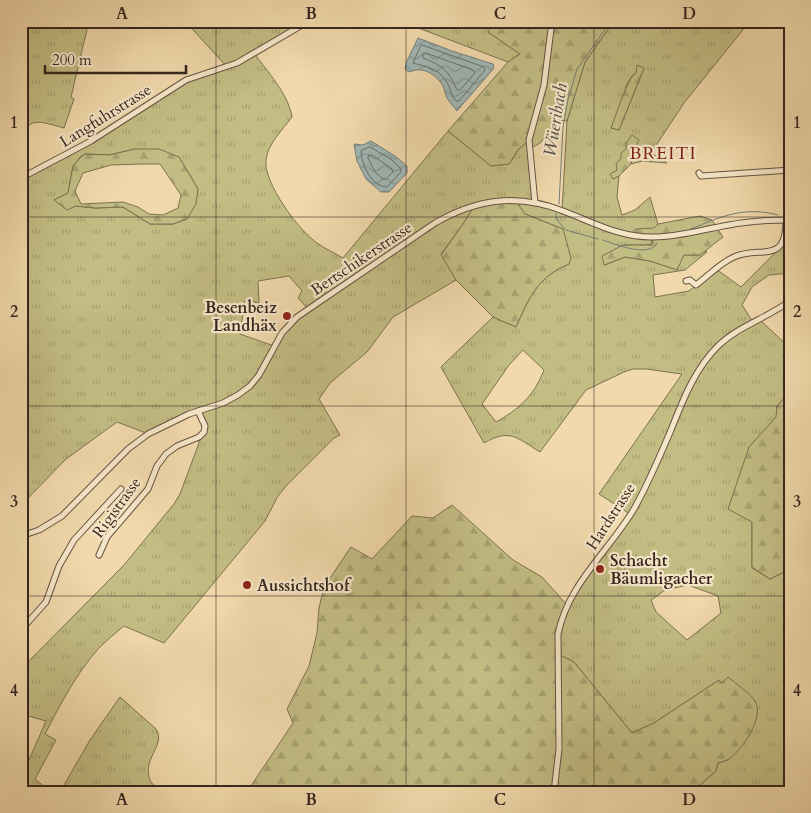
<svg xmlns="http://www.w3.org/2000/svg" width="811" height="813" viewBox="0 0 811 813" font-family="Cardo,serif">
<style>
.grass{fill:url(#grass-tufts);stroke:#7c7252;fill-rule:evenodd}
.forest{fill:url(#forest-firs);stroke:#7c7252;fill-rule:evenodd}
.water{fill:url(#water-waves);stroke:#757d79}
.lines{fill:none;stroke-linecap:round;stroke-linejoin:round}
.shore{stroke:#6a6e6a;stroke-width:1}
.stream{stroke:#757d79;stroke-width:1}
.minor-casing{stroke:#655343;stroke-width:7}
.minor{stroke:#f6e6c8;stroke-width:5}
.grid{fill:none;stroke:#362620;stroke-width:1;stroke-opacity:0.55}
.poi-dot{fill:#8f2418;stroke:#f6e6c8;stroke-width:2}
.labels{text-anchor:middle;stroke-width:4.5;stroke-linejoin:round;paint-order:stroke}
.street-label{font-size:16px;fill:#362620;stroke:#f6e6c8}
.poi-label{font-size:16px;font-weight:bold;fill:#362620;stroke:#f6e6c8;text-anchor:start}
.water-label{font-size:18px;font-style:italic;fill:#504a45;stroke:#f6e6c8}
.neighbourhood-label{font-size:18px;letter-spacing:1px;fill:#7a1f14;stroke:#f6e6c8}
.neatline{fill:none;stroke:#362620;stroke-width:2}
.grid-label{font-size:16px;text-anchor:middle;font-weight:bold;fill:#362620}
</style>
<defs>
<pattern id="grass-tufts" width="24" height="20" patternUnits="userSpaceOnUse" patternTransform="scale(1.25)"><rect width="24" height="20" fill="#c2bd83"/><path d="M3 7l-1-3M5 7V3M7 7l1-3M15 17l-1-3M17 17v-4M19 17l1-3" fill="none" stroke="#a7a271"/></pattern>
<pattern id="forest-firs" width="22" height="20" patternUnits="userSpaceOnUse" patternTransform="scale(1.25)"><rect width="22" height="20" fill="#c2bd83"/><path d="M5 1l3.5 6h-7zM16 11l3.5 6h-7z" fill="#a7a271"/></pattern>
<pattern id="water-waves" width="16" height="10" patternUnits="userSpaceOnUse" patternTransform="scale(1.25)"><rect width="16" height="10" fill="#9fb7b5"/><path d="M0 5q4-4 8 0t8 0" fill="none" stroke="#829593"/></pattern>
</defs>
<rect width="100%" height="100%" fill="#f1d9ab"/>
<filter id="stains"><feTurbulence type="fractalNoise" baseFrequency=".004" numOctaves="4"/><feColorMatrix values="0 0 0 0 .2 0 0 0 0 .09 0 0 0 0 .02 0 0 0 .5 -.17"/></filter>
<radialGradient id="worn" r=".72"><stop offset=".6" stop-color="#630" stop-opacity="0"/><stop offset="1" stop-color="#630" stop-opacity=".3"/></radialGradient>
<!-- grass -->
<g class="grass">
<path d="M 21,21 L 89,21 L 71,97 L 74,99 L 64,128 C 44,123 28,114 21,139 Z"/>
<path d="M 185,21 L 309,21 L 254,53 C 268,73 288,93 292,117 C 283,129 267,145 266,160 C 263,182 299,231 317,243 C 325,249 335,253 343,258 L 448,131 L 491,166 L 509,164 L 518,150 L 529,140 L 535,203 L 562,210 L 567,121 L 585,62 L 614,21 L 750,21 L 684,103 L 651,153 L 667,163 L 642,161 L 631,164 L 634,150 L 626,149 L 613,179 L 619,176 L 617,197 L 622,215 L 635,210 L 650,197 L 658,224 L 654,228 L 651,245 L 623,245 L 605,265 L 625,257 L 650,261 L 676,269 L 684,255 L 700,255 L 706,251 L 707,252 L 685,270 L 653,275 L 655,297 L 689,291 L 716,269 L 741,287 L 787,241 L 790,243 L 790,273 L 769,275 L 752,287 L 742,305 L 753,322 L 761,321 L 790,348 L 790,392 L 777,406 L 777,417 L 749,447 L 752,522 L 752,568 L 770,579 L 790,569 L 790,792 L 692,792 L 716,771 L 718,763 L 728,760 L 722,683 L 719,680 L 654,723 L 632,733 L 574,662 L 558,654 L 558,634 L 567,605 L 630,514 L 599,494 L 682,374 L 646,369 L 633,369 L 624,372 L 586,390 L 540,452 C 517,438 510,428 484,443 L 441,367 L 493,317 L 516,327 C 529,298 537,277 569,264 L 563,229 L 525,214 L 475,205 L 463,224 L 441,254 L 456,280 L 393,317 L 367,352 L 330,383 L 319,399 L 340,435 L 334,438 L 287,485 L 278,496 L 265,521 L 164,643 L 124,626 C 115,633 106,641 98,649 C 76,674 60,705 45,734 L 56,740 L 35,779 L 51,792 L 21,792 L 21,758 L 29,760 L 46,721 L 21,714 L 21,669 L 124,565 L 174,504 L 180,494 L 199,443 L 199,437 L 205,426 L 198,411 L 151,435 L 117,422 L 66,459 L 27,499 L 21,501 L 21,175 L 91,141 L 186,80 L 227,67 ZM 644,68 L 619,130 L 611,128 L 623,100 L 626,86 L 632,76 ZM 135,149 L 179,157 L 198,189 L 187,219 L 173,224 L 150,224 L 123,207 L 95,208 L 76,206 L 54,200 L 68,193 L 73,166 L 80,157 L 85,154 L 109,155 ZM 289,276 L 302,291 L 298,298 L 308,309 L 282,333 L 274,346 L 240,334 L 245,300 L 259,303 L 258,281 ZM 523,350 L 544,370 C 534,396 519,409 496,422 L 482,404 L 509,365 ZM 688,585 L 718,596 L 721,613 L 687,640 L 656,612 L 651,600 L 665,590 Z"/>
<polygon points="396,21 496,21 488,32 520,54 508,62 413,26"/>
<path d="M 120,697 L 156,729 C 166,744 144,757 149,777 C 154,796 172,782 186,792 L 60,792 L 90,740 Z"/>
</g>
<!-- forest -->
<g class="forest">
<polygon points="496,21 614,21 585,62 567,121 560,120 540,143 530,149 529,140 518,150 509,164 491,166 448,131 508,62 520,54 488,32"/>
<path d="M 637,65 L 644,68 L 619,130 L 611,128 C 616,116 627,78 636,73 Z"/>
<polygon points="632,135 639,140 634,150 631,164 619,176 613,179 610,174 617,170 616,164 621,158 621,153 626,149 626,143"/>
<path d="M 135,149 L 159,149 L 179,157 L 198,189 L 196,204 L 187,219 L 173,224 L 150,224 L 123,207 L 95,208 L 76,206 L 67,210 L 54,200 L 68,193 L 73,166 L 80,158 L 85,154 L 109,155 ZM 140,164 L 160,164 L 181,195 L 178,208 L 163,215 L 149,214 L 138,207 L 123,202 L 81,204 L 75,191 L 83,173 L 111,165 Z"/>
<path d="M 515,200 L 525,214 L 563,229 L 571,258 L 569,264 C 537,277 529,298 516,327 L 493,317 L 456,280 L 441,255 L 463,224 L 475,205 Z"/>
<polygon points="700,216 712,220 723,237 700,255 684,255 677,270 650,261 625,257 604,265 602,256 623,245 651,245 653,238 635,237 635,229 654,228 658,224"/>
<polygon points="790,392 790,569 770,579 752,567 752,522 728,509 749,447 776,417 777,406"/>
<path d="M 452,505 L 513,560 L 542,577 L 567,605 L 561,620 L 558,654 L 574,662 L 632,733 L 654,723 L 719,680 L 722,683 L 728,677 C 735,683 751,694 755,701 C 765,717 742,750 729,759 C 726,761 721,762 718,763 L 716,771 L 692,792 L 247,792 L 293,723 L 287,709 L 309,666 L 317,633 L 319,608 L 324,587 L 351,547 L 372,559 L 412,516 L 433,518 Z"/>
</g>
<!-- water -->
<g class="water">
<path d="M 418,38 L 452,51 L 493,64 L 494,68 L 457,111 C 454,107 449,102 447,98 C 445,94 445,90 443,86 C 436,74 423,66 409,72 L 405,69 L 406,63 Z"/>
<polygon points="371,141 395,156 407,166 407,173 389,192 381,192 366,179 357,161 354,144 363,145"/>
</g>
<g class="lines">
<!-- shore -->
<g class="shore">
<path d="M 422,45 L 484,67 L 485,70 L 459,101 L 456,101 C 451,96 452,93 449,87 C 443,70 428,67 413,63 L 420,47 Z"/>
<path d="M 426,53 L 473,70 L 475,73 L 460,90 L 457,90 C 448,70 443,66 423,58 L 423,54 Z"/>
<path d="M 370,147 L 392,160 L 401,169 L 401,172 L 387,187 C 372,187 361,164 361,151 Z"/>
<polygon points="369,155 372,155 392,169 393,172 386,179 383,179 375,172 368,158"/>
</g>
<!-- stream -->
<g class="stream">
<polyline points="559,204 563,127 568,99 577,69 611,21"/>
<polyline points="556,214 556,219 566,230 598,239"/>
<path d="M 691,229 C 722,216 745,206 778,215"/>
<path d="M 603,240 C 616,245 651,258 657,243"/>
</g>
<defs>
<g id="minor">
<polyline points="21,22 22,21"/>
<polyline points="699,173 701,176 790,170"/>
<polyline points="21,178 91,141 186,80 237,63 309,21"/>
<polyline points="535,203 529,140 544,85 552,21"/>
<path d="M 686,281 L 690,280 L 696,285 C 708,276 720,263 734,257 C 760,245 786,266 786,220"/>
<path d="M 21,536 L 39,530 L 62,516 L 128,449 L 148,434 L 189,414 L 223,403 L 238,395 L 250,386 L 259,375 L 282,333 L 297,317 L 435,223 C 477,199 517,193 563,211 C 593,222 620,238 654,237 C 679,237 704,229 729,225 C 749,221 770,220 790,220"/>
<polyline points="99,555 107,537 148,489 157,466 166,454 177,446 199,437 204,432 205,426 198,411"/>
<polyline points="21,630 46,602 59,566 74,540 121,489"/>
<path d="M 554,792 L 559,749 L 558,634 C 568,584 609,551 634,509 C 648,484 660,456 671,430 C 683,400 695,368 719,345 C 739,326 767,318 790,301"/>
</g>
</defs>
<!-- minor casing -->
<use href="#minor" class="minor-casing"/>
<!-- minor -->
<use href="#minor" class="minor"/>
</g>
<!-- grid -->
<path class="grid" d="M 216,21 L 216,792M 406,21 L 406,792M 594,21 L 594,792M 21,217 L 790,217M 21,406 L 790,406M 21,596 L 790,596"/>
<!-- markers -->
<g class="poi-dot">
<circle cx="287" cy="316" r="5"/>
<circle cx="600" cy="569" r="5"/>
<circle cx="247" cy="585" r="5"/>
</g>
<g class="labels">
<!-- street labels -->
<g class="street-label">
<text transform="translate(105 115) rotate(-32)" y="6">Langfuhrstrasse</text>
<text transform="translate(361 258) rotate(-34)" y="6">Bertschikerstrasse</text>
<text transform="translate(116 507) rotate(-54)" y="6">Rigistrasse</text>
<text transform="translate(610 516) rotate(-57)" y="6">Hardstrasse</text>
</g>
<!-- poi labels -->
<g class="poi-label">
<text x="277" y="313" text-anchor="end">Besenbeiz<tspan x="277" dy="18">Landhäx</tspan></text>
<text x="610" y="566">Schacht<tspan x="610" dy="18">Bäumligacher</tspan></text>
<text x="257" y="591">Aussichtshof</text>
</g>
<!-- water labels -->
<g class="water-label">
<text transform="translate(555 120) rotate(-81)" y="6">Wüeribach</text>
</g>
<!-- neighbourhood labels -->
<g class="neighbourhood-label">
<text x="663" y="159">BREITI</text>
</g>
</g>
<!-- margin -->
<rect width="811" height="813" fill="none" stroke="#f1d9ab" stroke-width="55"/>
<!-- scale -->
<path d="M45 65v8h141v-8" fill="none" stroke="#362620" stroke-width="2.5"/>
<text x="52" y="65" font-size="15" fill="#362620" stroke="#f6e6c8" stroke-width="4" paint-order="stroke">200 m</text>
<rect x="28" y="28" width="756" height="758" class="neatline"/>
<g class="grid-label">
<text x="122" y="19">A</text>
<text x="311" y="19">B</text>
<text x="500" y="19">C</text>
<text x="689" y="19">D</text>
<text x="14" y="128">1</text>
<text x="797" y="128">1</text>
<text x="14" y="317">2</text>
<text x="797" y="317">2</text>
<text x="14" y="507">3</text>
<text x="797" y="507">3</text>
<text x="14" y="696">4</text>
<text x="797" y="696">4</text>
<text x="122" y="805">A</text>
<text x="311" y="805">B</text>
<text x="500" y="805">C</text>
<text x="689" y="805">D</text>
</g>
<rect width="100%" height="100%" filter="url(#stains)"/>
<rect width="100%" height="100%" fill="url(#worn)"/>
</svg>
